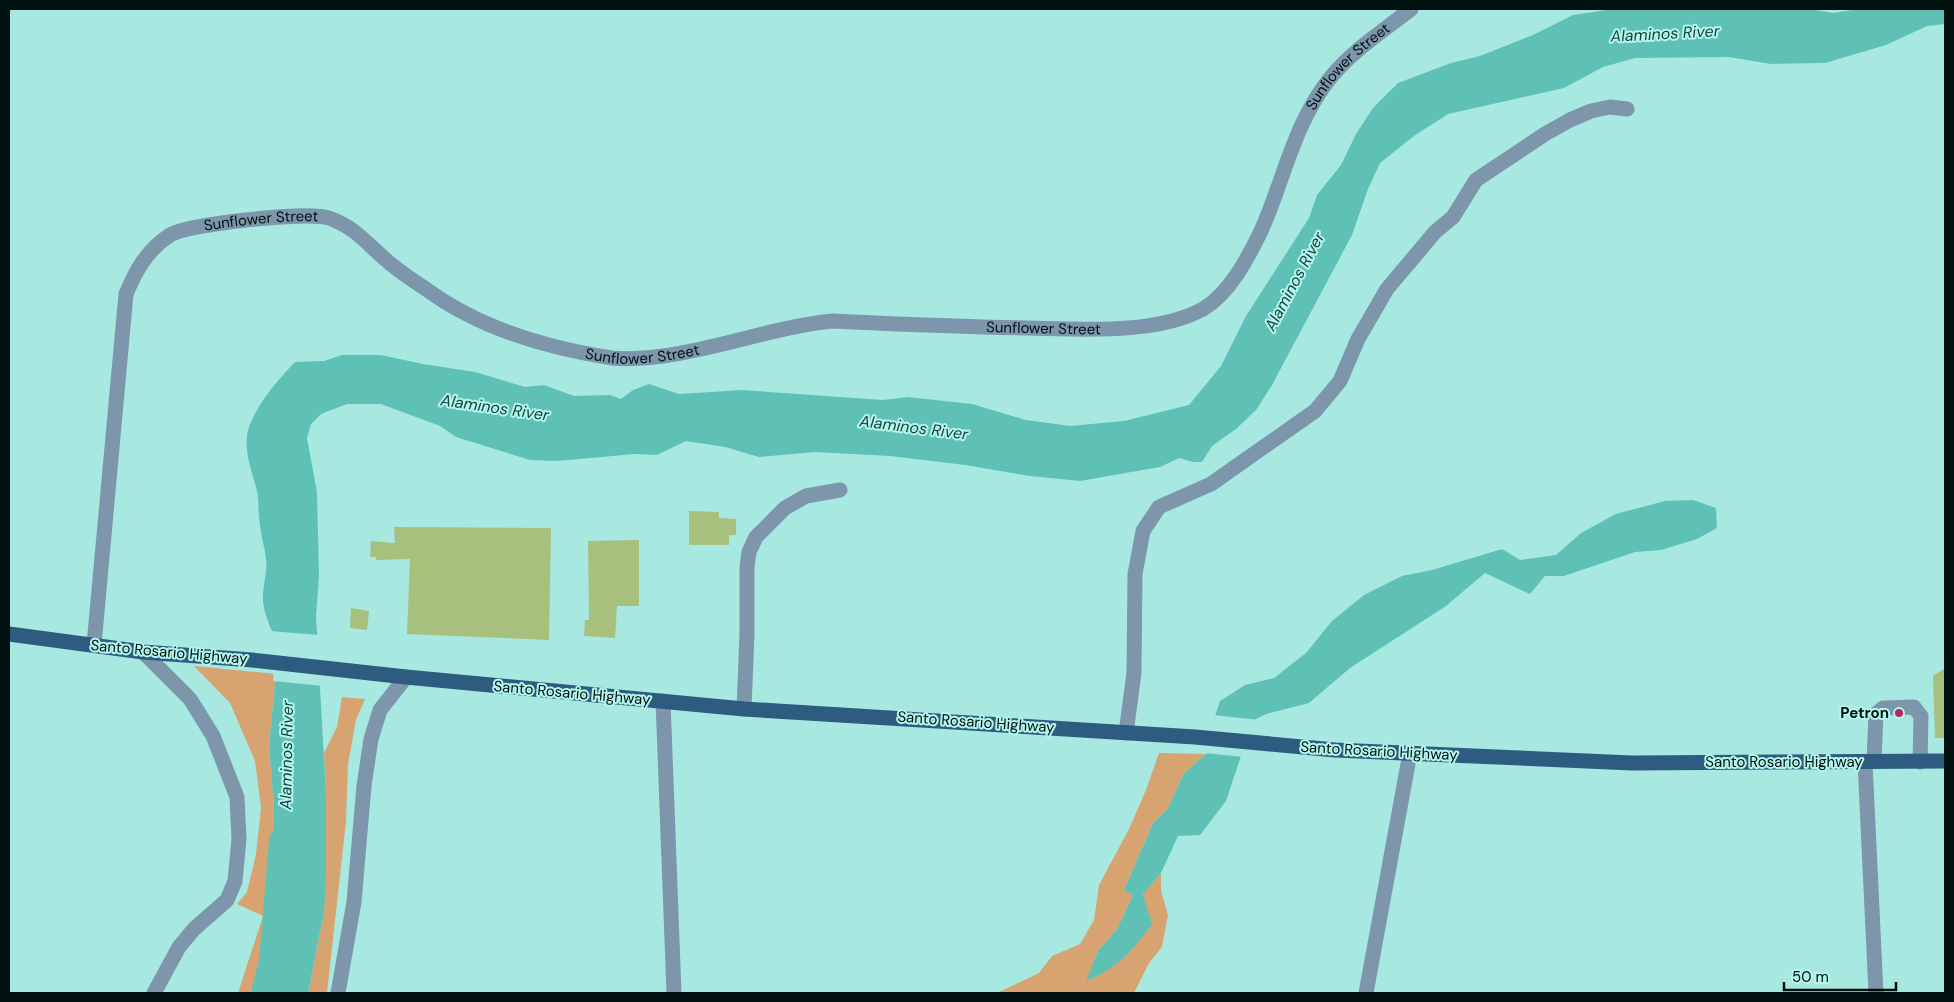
<svg xmlns="http://www.w3.org/2000/svg" width="1954" height="1002" viewBox="0 0 1954 1002" font-family="'DM Sans',sans-serif">
<style>
.green{fill:#d7a471}
.water{fill:#5fc1b5}
.pier{fill:#a7e9e0}
.lines{fill:none;stroke-linecap:round;stroke-linejoin:round}
.river{stroke:#5fc1b5;stroke-width:28}
.building{fill:#a7c07d}
.minor{stroke:#7d96ab;stroke-width:15}
.major{stroke:#2e5c81;stroke-width:15}
.poi-dot{fill:#b62759;stroke:#b4f6ed;stroke-width:2}
.labels{text-anchor:middle;stroke-width:4;stroke-linejoin:round;paint-order:stroke}
.street-label{font-size:15px;fill:#00100e;stroke:#b4f6ed}
.poi-label{font-size:15px;font-weight:bold;fill:#00100e;stroke:#b4f6ed;text-anchor:end}
.water-label{font-size:16px;font-style:italic;fill:#113f3b;stroke:#b4f6ed}
</style>
<rect width="100%" height="100%" fill="#a7e9e0"/>
<!-- green -->
<g class="green">
<polygon points="194,666 276,674 269,746 274,806 274,857 281,886 282,928 267,993 238,993 263,916 237,904 247,892 256,854 261,808 255,761 230,703"/>
<polygon points="342,697 365,699 356,720 348,764 346,821 327,993 308,993 324,912 326,794 324,753 337,727"/>
<polygon points="1159,753 1206,754 1184,773 1168,808 1153,823 1124,890 1133,895 1117,929 1098,951 1095,959 1146,906 1143,894 1161,873 1161,891 1168,915 1162,947 1149,963 1134,993 997,993 1039,973 1052,956 1080,944 1094,920 1099,885 1129,829 1146,790"/>
</g>
<!-- water -->
<g class="water">
<path d="M 1613,9 L 1810,9 L 1833,13 L 1858,9 L 1945,9 L 1945,24 L 1927,26 L 1886,45 L 1825,63 L 1771,64 L 1729,57 L 1635,58 L 1603,67 L 1564,88 L 1448,114 L 1414,136 L 1380,163 L 1368,189 L 1352,235 L 1272,385 L 1256,410 L 1236,429 L 1212,446 L 1202,462 L 1193,462 L 1179,458 L 1160,467 L 1080,481 L 1030,476 L 965,465 L 890,456 L 815,452 L 759,457 L 725,447 L 686,441 L 657,455 L 635,454 L 557,461 L 530,460 L 456,437 L 440,426 L 381,404 L 347,404 L 321,414 L 311,424 L 307,438 L 317,492 L 319,576 L 316,616 L 326,794 L 326,876 L 324,912 L 308,993 L 267,993 L 282,928 L 281,886 L 274,857 L 274,806 L 269,746 L 279,643 C 272,633 267,621 264,608 C 260,592 268,575 266,559 C 265,548 261,537 260,525 C 258,514 259,502 257,491 C 252,471 242,448 249,427 C 258,402 278,380 295,362 L 324,361 L 342,355 L 381,355 L 423,364 L 475,372 L 525,387 L 544,385 L 574,396 L 610,395 L 621,399 L 633,390 L 649,384 L 679,394 L 742,390 L 883,400 L 908,397 L 972,404 L 1026,420 L 1070,426 L 1124,421 L 1189,405 L 1221,366 L 1246,316 L 1309,218 L 1317,195 L 1341,165 L 1356,134 L 1373,108 L 1398,83 L 1451,63 L 1480,56 L 1533,35 L 1573,15 Z"/>
<polygon points="1693,500 1716,508 1717,528 1697,539 1661,550 1635,552 1564,576 1545,576 1530,594 1485,573 1446,606 1350,668 1309,703 1266,714 1242,726 1212,725 1220,701 1245,685 1274,678 1306,653 1332,621 1364,595 1402,576 1432,570 1502,549 1520,560 1556,555 1581,533 1616,514 1665,501"/>
<path d="M 1212,745 L 1244,747 L 1226,801 L 1200,835 L 1178,836 L 1161,873 L 1143,894 L 1152,924 C 1132,951 1118,968 1086,981 L 1098,951 L 1117,929 L 1133,895 L 1124,890 L 1153,823 L 1168,808 L 1184,773 L 1206,754 Z"/>
</g>
<!-- pier -->
<g class="pier">
<polygon points="269,631 320,635 323,686 273,681 276,644"/>
<polygon points="1213,715 1259,720 1243,729 1212,728 1209,725"/>
<polygon points="1210,744 1247,747 1244,757 1204,753"/>
</g>
<g class="lines">
<!-- river -->
<polyline class="river" points="265,993 273,962 283,841"/>
</g>
<!-- building -->
<g class="building">
<polygon points="689,511 719,512 719,518 736,519 736,535 729,535 729,545 689,545"/>
<polygon points="394,527 551,528 549,640 407,634 410,559 376,560 376,557 370,557 371,541 395,543"/>
<polygon points="639,540 639,606 617,606 615,638 584,636 585,620 589,620 588,541"/>
<polygon points="351,608 369,611 367,630 350,628"/>
<polygon points="1945,668 1945,738 1935,738 1933,676"/>
</g>
<g class="lines">
<!-- minor -->
<g class="minor">
<path id="s1" d="M 94,645 L 126,294 C 136,270 147,250 170,235 C 188,224 308,211 329,218 C 356,228 364,241 385,259 C 397,270 412,280 426,289 C 480,329 547,348 612,358 C 629,360 647,358 663,356 C 721,348 775,327 832,321 C 898,324 963,327 1028,328 C 1080,329 1156,335 1203,309 C 1229,294 1248,258 1261,231 C 1284,180 1294,122 1331,77 C 1353,50 1383,31 1411,9"/>
<polyline points="143,652 190,699 213,736 237,797 239,839 235,881 227,900 194,929 179,947 154,993"/>
<polyline points="663,701 674,993"/>
<polyline points="744,709 747,633 747,567 749,552 756,537 785,508 806,496 840,490"/>
<polyline points="1126,733 1134,673 1135,574 1143,531 1159,507 1211,484 1315,411 1340,381 1358,339 1387,289 1435,232 1453,217 1476,180 1545,134 1570,120 1591,111 1610,107 1627,109"/>
<polyline points="1874,761 1876,714 1883,708 1914,707 1921,716 1920,762"/>
<polyline points="1865,762 1876,993"/>
<polyline points="338,993 354,902 364,786 371,739 380,710 406,677"/>
<polyline points="1366,993 1410,753"/>
</g>
<!-- major -->
<polyline class="major" points="9,634 143,652 252,660 406,677 744,709 1195,737 1335,750 1632,763 1945,761"/>
</g>
<!-- markers -->
<circle class="poi-dot" cx="1899" cy="713" r="5"/>
<g class="labels">
<!-- street labels -->
<g class="street-label">
<text dy="5" stroke="none"><textPath href="#s1" startOffset="1795">Sunflower Street</textPath></text>
<text dy="5" stroke="none"><textPath href="#s1" startOffset="520">Sunflower Street</textPath></text>
<text dy="5" stroke="none"><textPath href="#s1" startOffset="1345">Sunflower Street</textPath></text>
<text dy="5" stroke="none"><textPath href="#s1" startOffset="940">Sunflower Street</textPath></text>
<text transform="translate(169 652) rotate(5)" y="5">Santo Rosario Highway</text>
<text transform="translate(572 693) rotate(5)" y="5">Santo Rosario Highway</text>
<text transform="translate(976 722) rotate(4)" y="5">Santo Rosario Highway</text>
<text transform="translate(1379 751) rotate(3)" y="5">Santo Rosario Highway</text>
<text x="1784" y="767">Santo Rosario Highway</text>
</g>
<!-- poi labels -->
<g class="poi-label">
<text x="1889" y="718">Petron</text>
</g>
<!-- water labels -->
<g class="water-label">
<text transform="translate(1665 33) rotate(-3)" y="6">Alaminos River</text>
<text transform="translate(1294 281) rotate(-62)" y="6">Alaminos River</text>
<text transform="translate(495 407) rotate(8)" y="6">Alaminos River</text>
<text transform="translate(914 427) rotate(7)" y="6">Alaminos River</text>
<text transform="translate(286 755) rotate(-89)" y="6">Alaminos River</text>
</g>
</g>
<!-- border -->
<rect width="1954" height="1002" fill="none" stroke="#00100e" stroke-width="20"/>
<!-- scale -->
<path d="M1784 982v8h112v-8" fill="none" stroke="#00100e" stroke-width="2.5"/>
<text x="1792" y="982" font-size="15" fill="#00100e" stroke="#b4f6ed" stroke-width="4" paint-order="stroke">50 m</text>
</svg>
